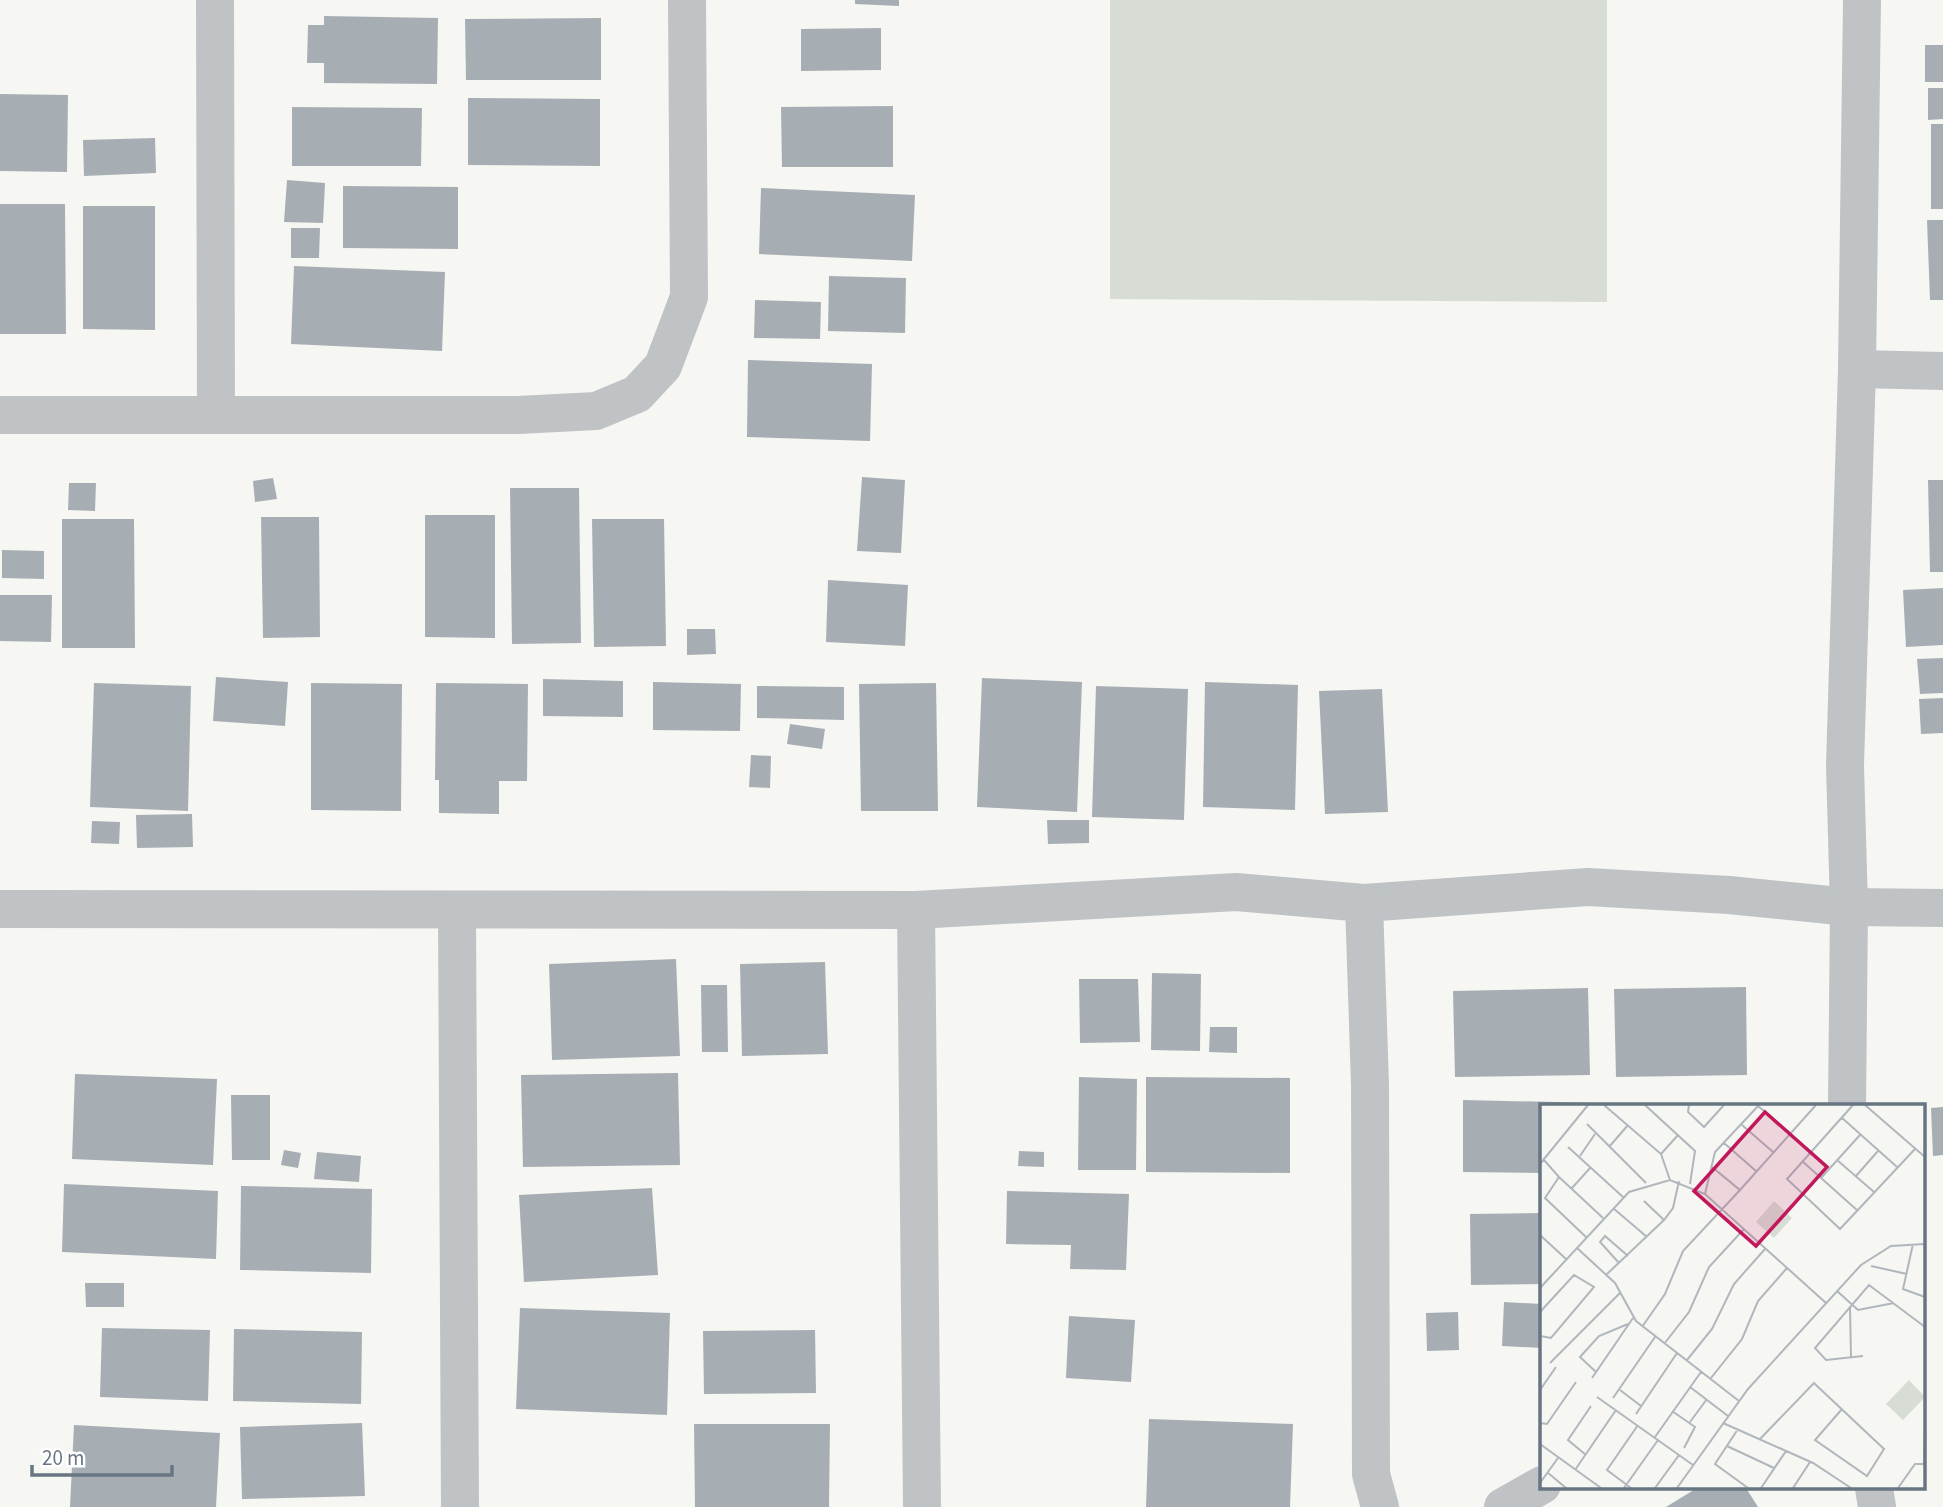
<svg xmlns="http://www.w3.org/2000/svg" width="1943" height="1507" viewBox="0 0 1943 1507" font-family="'Source Sans 3',sans-serif">
<style>
.green{fill:#d7dcd4}
.building{fill:#a7aeb3}
.lines{fill:none;stroke-linecap:round;stroke-linejoin:round}
.street{stroke:#bfc3c6;stroke-width:38}
.inset-road{fill:none;stroke:#b0b7bc;stroke-width:2}
.view{fill:#c2185b;fill-opacity:0.15;stroke:#c2185b;stroke-width:3.5}
.inset-edge{fill:none;stroke:#677682;stroke-width:3.5}
</style>
<rect width="100%" height="100%" fill="#f6f6f3"/>
<!-- green -->
<polygon class="green" points="1110,0 1607,0 1607,302 1110,299"/>
<!-- building -->
<g class="building">
<polygon points="855,0 899,0 899,6 855,4"/>
<polygon points="324,16 438,18 437,84 324,83 324,63 307,63 308,25 324,25"/>
<polygon points="601,18 601,80 466,80 465,19"/>
<polygon points="881,28 881,70 801,71 801,29"/>
<rect x="1925" y="45" width="18" height="37"/>
<polygon points="1928,88 1943,88 1943,119 1928,120"/>
<polygon points="0,94 68,95 67,172 0,171"/>
<polygon points="468,98 600,99 600,166 468,165"/>
<polygon points="893,106 893,167 782,167 781,107"/>
<polygon points="292,107 422,108 421,166 292,166"/>
<rect x="1931" y="124" width="12" height="85"/>
<polygon points="155,138 156,173 84,176 83,140"/>
<polygon points="287,180 325,183 323,223 284,222"/>
<polygon points="343,186 458,187 458,249 343,248"/>
<polygon points="761,188 915,195 912,261 759,254"/>
<polygon points="0,204 65,204 66,334 0,334"/>
<polygon points="83,206 155,206 155,330 83,329"/>
<polygon points="1927,220 1943,220 1943,300 1930,300"/>
<polygon points="291,228 320,228 319,258 291,258"/>
<polygon points="294,266 445,272 442,351 291,344"/>
<polygon points="829,276 906,278 905,333 828,331"/>
<polygon points="755,300 821,302 820,339 754,338"/>
<polygon points="748,360 872,364 870,441 747,437"/>
<polygon points="862,477 905,480 901,553 857,551"/>
<polygon points="273,478 277,499 255,502 253,481"/>
<polygon points="1928,480 1943,480 1943,572 1930,572"/>
<polygon points="69,483 96,483 95,511 68,510"/>
<polygon points="510,488 579,488 581,643 512,644"/>
<polygon points="425,515 495,515 495,638 425,637"/>
<polygon points="261,517 319,517 320,637 263,638"/>
<polygon points="62,519 134,519 135,648 62,648"/>
<polygon points="592,519 664,519 666,646 594,647"/>
<polygon points="2,550 44,551 44,579 2,578"/>
<polygon points="828,580 908,585 905,646 826,642"/>
<polygon points="1943,588 1943,645 1906,647 1903,590"/>
<polygon points="0,595 52,595 51,642 0,641"/>
<polygon points="687,629 715,629 716,654 687,655"/>
<polygon points="1943,658 1943,693 1920,694 1917,659"/>
<polygon points="216,677 288,682 285,726 213,721"/>
<polygon points="982,678 1082,682 1077,812 977,807"/>
<polygon points="543,679 623,681 623,717 543,716"/>
<polygon points="653,682 741,684 740,731 653,730"/>
<polygon points="1205,682 1298,685 1295,810 1203,807"/>
<polygon points="94,683 191,686 188,811 90,807"/>
<polygon points="311,683 402,684 401,811 311,810"/>
<polygon points="436,683 528,684 527,781 499,781 499,814 439,813 439,780 435,780"/>
<polygon points="936,683 938,811 861,811 859,684"/>
<polygon points="757,686 844,687 844,720 757,718"/>
<polygon points="1096,686 1188,689 1184,820 1092,817"/>
<polygon points="1382,689 1388,812 1325,814 1319,691"/>
<polygon points="1943,698 1943,733 1921,734 1919,699"/>
<polygon points="790,724 825,729 822,749 787,744"/>
<polygon points="751,755 771,756 770,788 749,787"/>
<polygon points="192,814 193,847 137,848 136,815"/>
<polygon points="1047,820 1089,820 1089,843 1048,844"/>
<polygon points="92,821 120,822 119,844 91,843"/>
<polygon points="676,959 680,1056 552,1060 549,964"/>
<polygon points="825,962 828,1054 742,1056 740,964"/>
<polygon points="1152,973 1201,974 1200,1051 1151,1050"/>
<polygon points="1079,979 1138,979 1140,1042 1080,1043"/>
<polygon points="701,985 727,985 728,1052 702,1052"/>
<polygon points="1746,987 1747,1075 1616,1077 1614,989"/>
<polygon points="1588,988 1590,1075 1455,1077 1453,991"/>
<polygon points="1210,1027 1237,1027 1237,1053 1209,1052"/>
<polygon points="678,1073 680,1165 523,1167 521,1075"/>
<polygon points="75,1074 217,1079 213,1165 72,1159"/>
<polygon points="1079,1077 1137,1079 1136,1170 1078,1170"/>
<polygon points="1146,1077 1290,1078 1290,1173 1146,1172"/>
<polygon points="231,1095 270,1095 270,1160 232,1160"/>
<polygon points="1463,1100 1598,1103 1597,1106 1542,1106 1542,1173 1463,1172"/>
<polygon points="1943,1107 1943,1155 1933,1156 1931,1108"/>
<polygon points="284,1150 301,1153 298,1168 281,1165"/>
<polygon points="1019,1151 1044,1152 1044,1167 1018,1166"/>
<polygon points="317,1152 361,1156 359,1182 314,1179"/>
<polygon points="64,1184 218,1191 216,1259 62,1252"/>
<polygon points="241,1186 372,1189 371,1273 240,1270"/>
<polygon points="652,1188 658,1275 524,1282 519,1195"/>
<polygon points="1007,1191 1129,1194 1126,1270 1070,1269 1071,1245 1006,1244"/>
<polygon points="1542,1213 1542,1284 1471,1285 1470,1214"/>
<polygon points="85,1283 124,1283 124,1307 86,1307"/>
<polygon points="1504,1302 1542,1304 1542,1348 1502,1346"/>
<polygon points="520,1308 670,1313 667,1415 516,1409"/>
<polygon points="1458,1312 1459,1350 1427,1351 1426,1313"/>
<polygon points="1069,1316 1135,1320 1131,1382 1066,1378"/>
<polygon points="102,1328 210,1330 208,1401 100,1397"/>
<polygon points="234,1329 362,1332 361,1404 233,1401"/>
<polygon points="815,1330 816,1393 704,1394 703,1331"/>
<polygon points="1149,1419 1293,1424 1290,1507 1146,1507"/>
<polygon points="362,1423 365,1496 242,1499 240,1427"/>
<polygon points="694,1424 830,1424 829,1507 695,1507"/>
<polygon points="74,1425 220,1433 216,1507 70,1507"/>
<polygon points="1697,1488 1746,1488 1758,1507 1666,1507"/>
</g>
<g class="lines">
<!-- street -->
<g class="street">
<polyline points="215,0 216,413"/>
<polyline points="1857,369 1943,371"/>
<polyline points="0,415 518,415 596,411 637,394 663,366 689,297 687,0"/>
<polyline points="1364,903 1588,887 1729,895 1849,907 1943,908"/>
<polyline points="0,909 916,910 1236,892 1364,903 1370,1085 1371,1474 1380,1507"/>
<polyline points="916,910 922,1507"/>
<polyline points="457,911 460,1507"/>
<polyline points="1847,1106 1849,907 1845,766 1857,369 1862,0"/>
<polyline points="1874,1488 1877,1507"/>
<polyline points="1503,1507 1542,1485"/>
</g>
</g>
<!-- overview -->
<g transform="translate(1540 1104)">
<rect width="385" height="385" fill="#f6f6f3"/>
<path d="M 234,97 L 252,114 L 234,134 L 216,118 ZM 369,276 L 385,293 L 363,316 L 346,300 Z" fill="#d7dcd4"/>
<path class="inset-road" d="M 64,1 L 121,50 L 130,76M 105,1 L 155,47 L 150,80M 149,1 L 148,8 L 164,23 L 184,1M 313,1 L 247,75 L 300,125 L 375,45M 325,1 L 385,53M 218,2 L 250,29M 301,13 L 357,63M 47,20 L 106,79M 202,21 L 233,48M 184,39 L 216,67M 28,43 L 83,93M 69,43 L 88,21M 121,50 L 138,31M 40,52 L 55,30M 4,56 L 19,73M 297,56 L 334,88M 262,57 L 318,107M 0,60 L 48,1M 172,63 L 200,86 L 276,1M 316,72 L 338,47M 281,74 L 320,31M 32,84 L 51,63M 165,90 L 175,48 L 219,1M 104,97 L 124,116M 73,104 L 107,133M 0,131 L 26,155M 46,133 L 5,94 L 19,73 L 63,114M 373,140 L 363,185 L 385,193M 37,144 L 75,179 L 96,217 L 199,297M 79,159 L 60,138 L 65,132 L 88,152M 331,162 L 367,170M 67,170 L 124,116 L 133,104 L 139,77M 0,184 L 89,88 L 130,76 L 165,90 L 286,199M 297,187 L 318,206 L 354,199M 310,202 L 311,253M 0,208 L 34,171 L 54,183 L 11,234 L 0,232M 102,223 L 125,190 L 143,147 L 200,86M 124,240 L 149,208 L 169,163 L 204,125M 323,252 L 286,256 L 275,244 L 329,181 L 385,223M 147,256 L 172,225 L 194,180 L 225,145M 10,259 L 80,189M 56,268 L 40,253 L 59,232 L 88,220M 52,274 L 93,214M 171,274 L 202,235 L 218,197 L 247,164M 150,283 L 188,312M 0,286 L 16,263M 80,286 L 101,302M 57,293 L 153,361M 73,294 L 115,233M 132,307 L 155,323 L 144,344M 96,310 L 137,249M 150,318 L 167,295M 0,319 L 7,320 L 36,278M 183,319 L 273,359 L 311,384M 198,325 L 175,360 L 208,384M 115,333 L 161,268M 220,335 L 274,279 L 276,281 L 344,345 L 327,372 L 275,336 L 302,305M 0,340 L 61,384M 187,342 L 234,364M 46,351 L 28,336 L 51,302M 384,360 L 385,326M 35,366 L 76,306M 7,368 L 26,384M 0,379 L 18,354M 84,384 L 118,336M 91,384 L 67,366 L 98,321M 115,384 L 139,351M 137,384 L 208,285 L 321,161 L 351,142 L 385,140M 221,384 L 246,347M 253,384 L 270,358M 358,384 L 375,360 L 385,360"/>
<path class="view" d="M 225,8 L 287,63 L 216,142 L 154,87 Z"/>
<rect width="385" height="385" class="inset-edge"/>
</g>
<!-- scale -->
<path d="M32 1465v10h140v-10" fill="none" stroke="#677682" stroke-width="3.5"/>
<text x="42" y="1465" font-size="21" fill="#677682" stroke="#ffffff" stroke-width="5" paint-order="stroke">20 m</text>
</svg>
